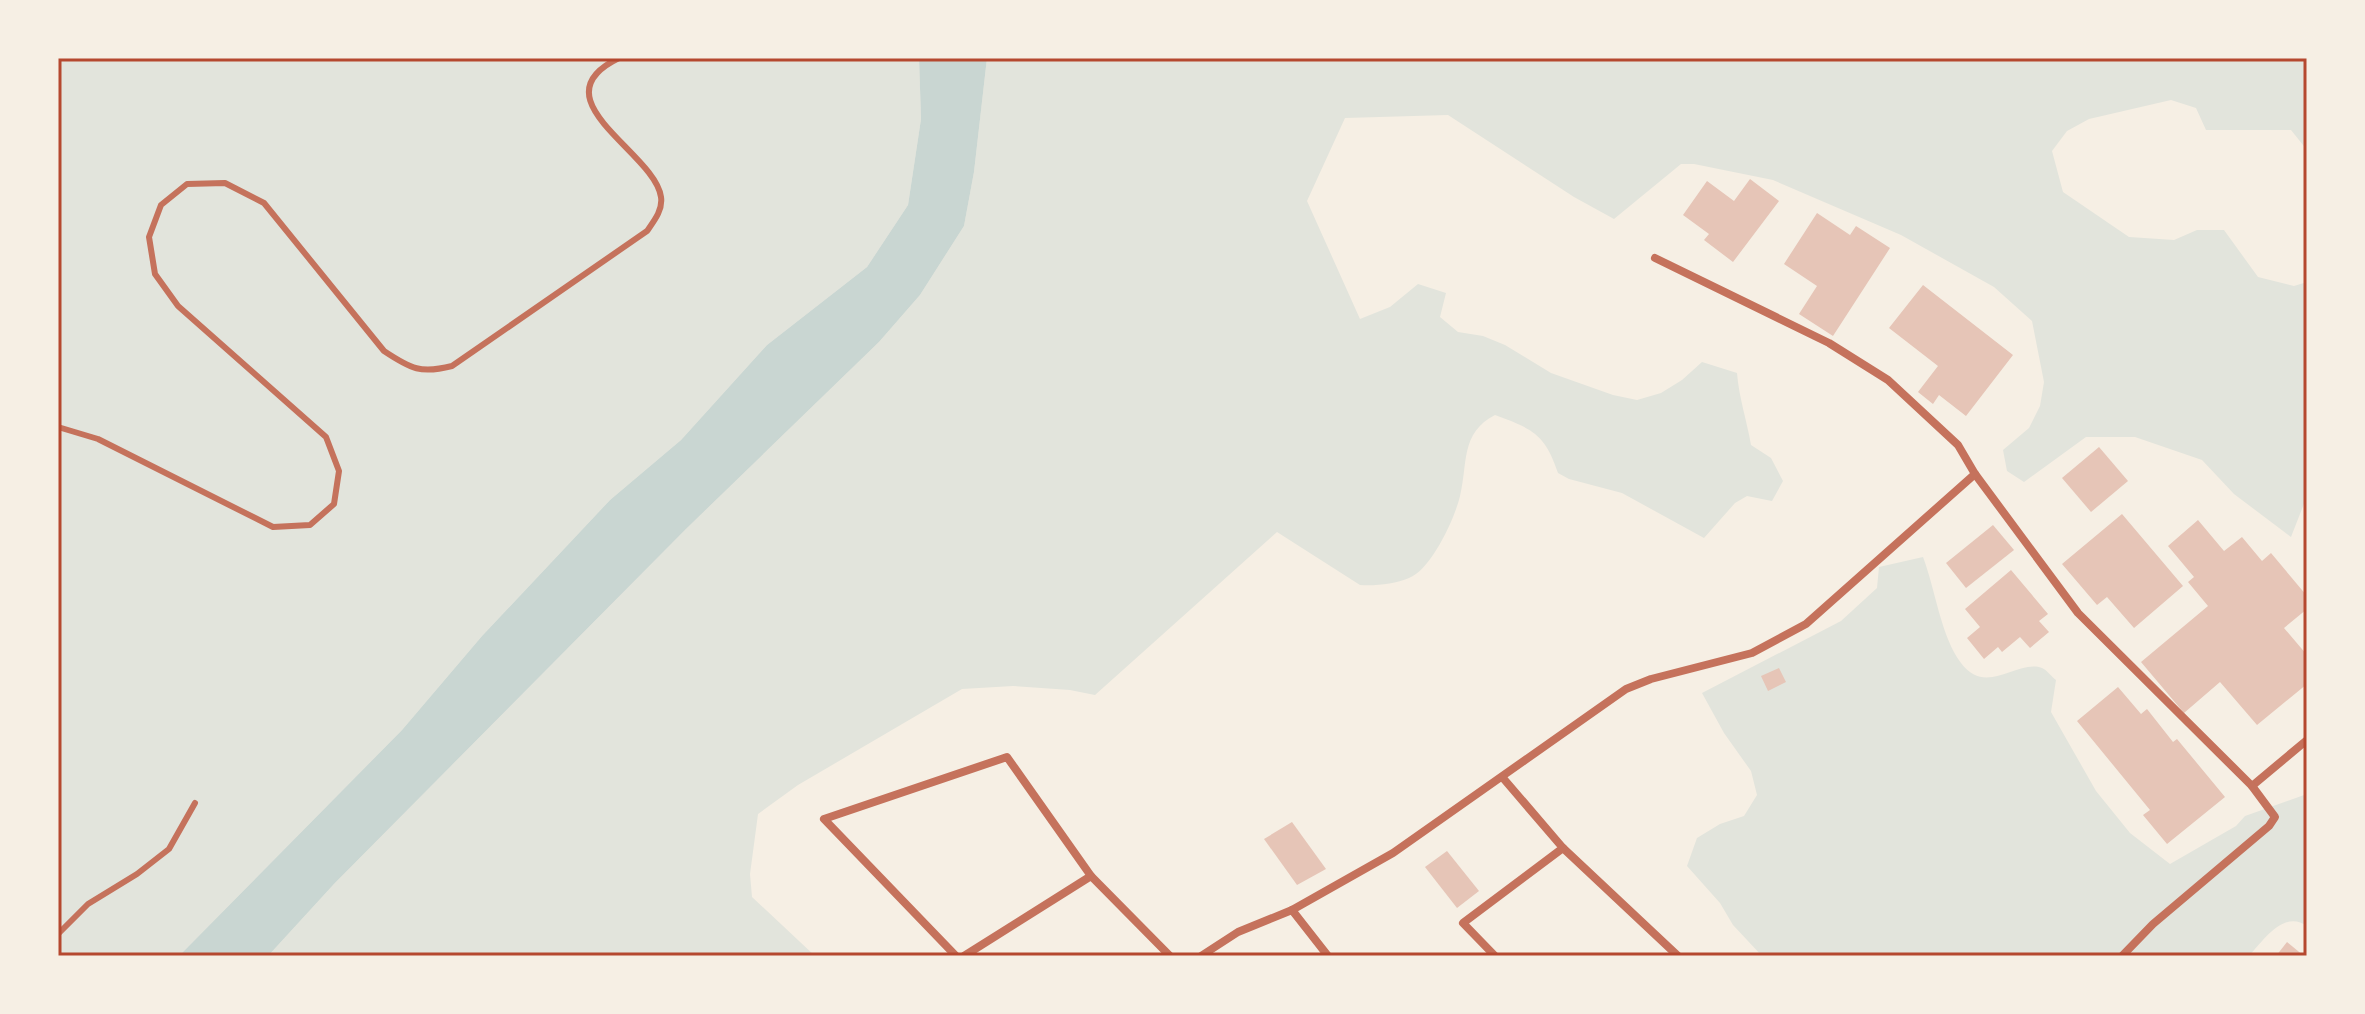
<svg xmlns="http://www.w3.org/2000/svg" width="2365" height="1014" viewBox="0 0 2365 1014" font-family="'IBM Plex Sans',sans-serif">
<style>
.green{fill:#e2e4dc}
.water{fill:#c9d6d2}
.building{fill:#e6c5b7}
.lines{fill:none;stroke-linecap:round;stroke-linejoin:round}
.service{stroke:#c5725c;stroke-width:6}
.minor{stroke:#c5725c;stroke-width:8}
.neatline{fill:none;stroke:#b5482f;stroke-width:3}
</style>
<rect width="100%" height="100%" fill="#f6efe4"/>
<!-- green -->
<g class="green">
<polygon points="58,58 919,58 921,119 908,205 867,267 767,345 681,440 610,500 482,636 402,730 179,956 58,956"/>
<path d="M 987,58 L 2307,58 L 2307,150 L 2291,130 L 2206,130 L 2196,108 L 2171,100 L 2089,119 L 2067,131 L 2052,151 L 2063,192 L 2129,237 L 2174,240 L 2197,230 L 2224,230 L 2258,277 L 2294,286 L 2307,282 L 2307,496 L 2291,537 L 2234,494 L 2202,460 L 2135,437 L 2086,437 L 2024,482 L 2007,471 L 2003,450 L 2029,428 L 2040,406 L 2044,382 L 2032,321 L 1994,287 L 1901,235 L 1773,180 L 1694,164 L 1681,164 L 1614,219 L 1574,197 L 1448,115 L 1345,118 L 1307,201 L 1360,319 L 1390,307 L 1418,284 L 1446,293 L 1440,317 L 1458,332 L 1483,336 L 1505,345 L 1551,373 L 1613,395 L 1637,400 L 1661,393 L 1682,380 L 1702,362 L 1737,373 C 1739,398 1747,421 1751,445 L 1771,458 L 1783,481 L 1772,501 L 1747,496 L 1735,503 L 1704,538 L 1622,493 L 1569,479 L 1558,473 C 1545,434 1533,429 1495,415 C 1460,433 1468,464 1460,496 C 1455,518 1431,570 1409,578 C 1395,584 1376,586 1360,585 L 1277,532 L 1095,695 L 1070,690 L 1013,686 L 962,689 L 798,785 L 758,814 L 750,874 L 752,897 L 815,956 L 268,956 L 334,884 L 686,529 L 879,342 L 920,295 L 964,226 L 974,172 Z"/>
<path d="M 1923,557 C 1935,588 1941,637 1961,663 C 1986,697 2017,659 2042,668 C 2047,670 2052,677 2056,680 L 2051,712 L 2096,791 L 2130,833 L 2170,864 L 2236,826 L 2245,816 L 2307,794 L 2307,926 C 2284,909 2263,941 2249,956 L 1762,956 L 1733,925 L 1720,903 L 1687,866 L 1697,838 L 1720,824 L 1744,816 L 1757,795 L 1751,771 L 1724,733 L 1702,693 L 1841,621 L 1877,588 L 1879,567 Z"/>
</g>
<!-- water -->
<polygon class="water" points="919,58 987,58 974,172 964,226 920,295 879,342 686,529 334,884 268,956 179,956 402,730 482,636 610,500 681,440 767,345 867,267 908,205 921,119"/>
<!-- building -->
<g class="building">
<polygon points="1750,179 1779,201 1733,262 1704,240 1709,234 1683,215 1707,181 1734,201"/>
<polygon points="1817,213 1850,235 1856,226 1890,248 1833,336 1799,314 1817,286 1784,264"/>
<polygon points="1923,285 2013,355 1966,416 1939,395 1933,404 1918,392 1938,366 1889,328"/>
<polygon points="2099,447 2128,481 2091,512 2062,478"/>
<polygon points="2122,514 2183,586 2134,628 2107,597 2097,605 2062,564"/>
<polygon points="2198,520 2224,551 2242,537 2262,561 2271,553 2307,596 2307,609 2284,628 2307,655 2307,684 2257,725 2220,682 2184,713 2141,662 2208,606 2188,582 2194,577 2168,546"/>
<polygon points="1993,525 2014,550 1966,588 1946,563"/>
<polygon points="2011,570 2048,614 2039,621 2049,632 2030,648 2020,637 2002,652 1998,647 1984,659 1967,638 1980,627 1965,609"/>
<polygon points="1779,668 1786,682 1768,691 1761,676"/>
<polygon points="2118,687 2141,714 2147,709 2173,742 2177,739 2225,797 2167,844 2143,815 2150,810 2077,721"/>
<polygon points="1292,822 1326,869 1297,885 1264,839"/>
<polygon points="1447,851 1479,891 1457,908 1425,867"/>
<polygon points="2287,942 2304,956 2276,956"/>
</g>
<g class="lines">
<!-- service -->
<g class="service">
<path d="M 58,427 L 98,439 L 273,527 L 310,525 L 334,504 L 339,471 L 326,437 L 178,306 L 155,274 L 149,237 L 161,205 L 187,184 L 225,183 L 264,203 L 384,351 C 411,369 421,374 452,366 L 647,231 C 654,221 663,210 661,197 C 655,152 534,99 619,58"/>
<polyline points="58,934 88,904 137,874 169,849 195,803"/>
</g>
<!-- minor -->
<g class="minor">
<polyline points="1655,258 1829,343 1888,380 1958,445 1975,474 2078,613 2252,786 2307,740"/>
<polyline points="1563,848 1678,956"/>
<polyline points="1292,910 1328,956"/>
<polyline points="956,956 824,819 1007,757 1091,876"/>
<polyline points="964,956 1091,876 1170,956"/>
<polyline points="1201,956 1238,932 1292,910 1393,853 1626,689 1651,679 1752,653 1806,624 1975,474"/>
<polyline points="1495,956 1463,923 1563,848 1503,778"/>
<polyline points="2122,956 2153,924 2269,826 2275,817 2252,786"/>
</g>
</g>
<!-- border -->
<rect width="2365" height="1014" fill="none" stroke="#f6efe4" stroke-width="120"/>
<rect x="60" y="60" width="2245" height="894" class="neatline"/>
</svg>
